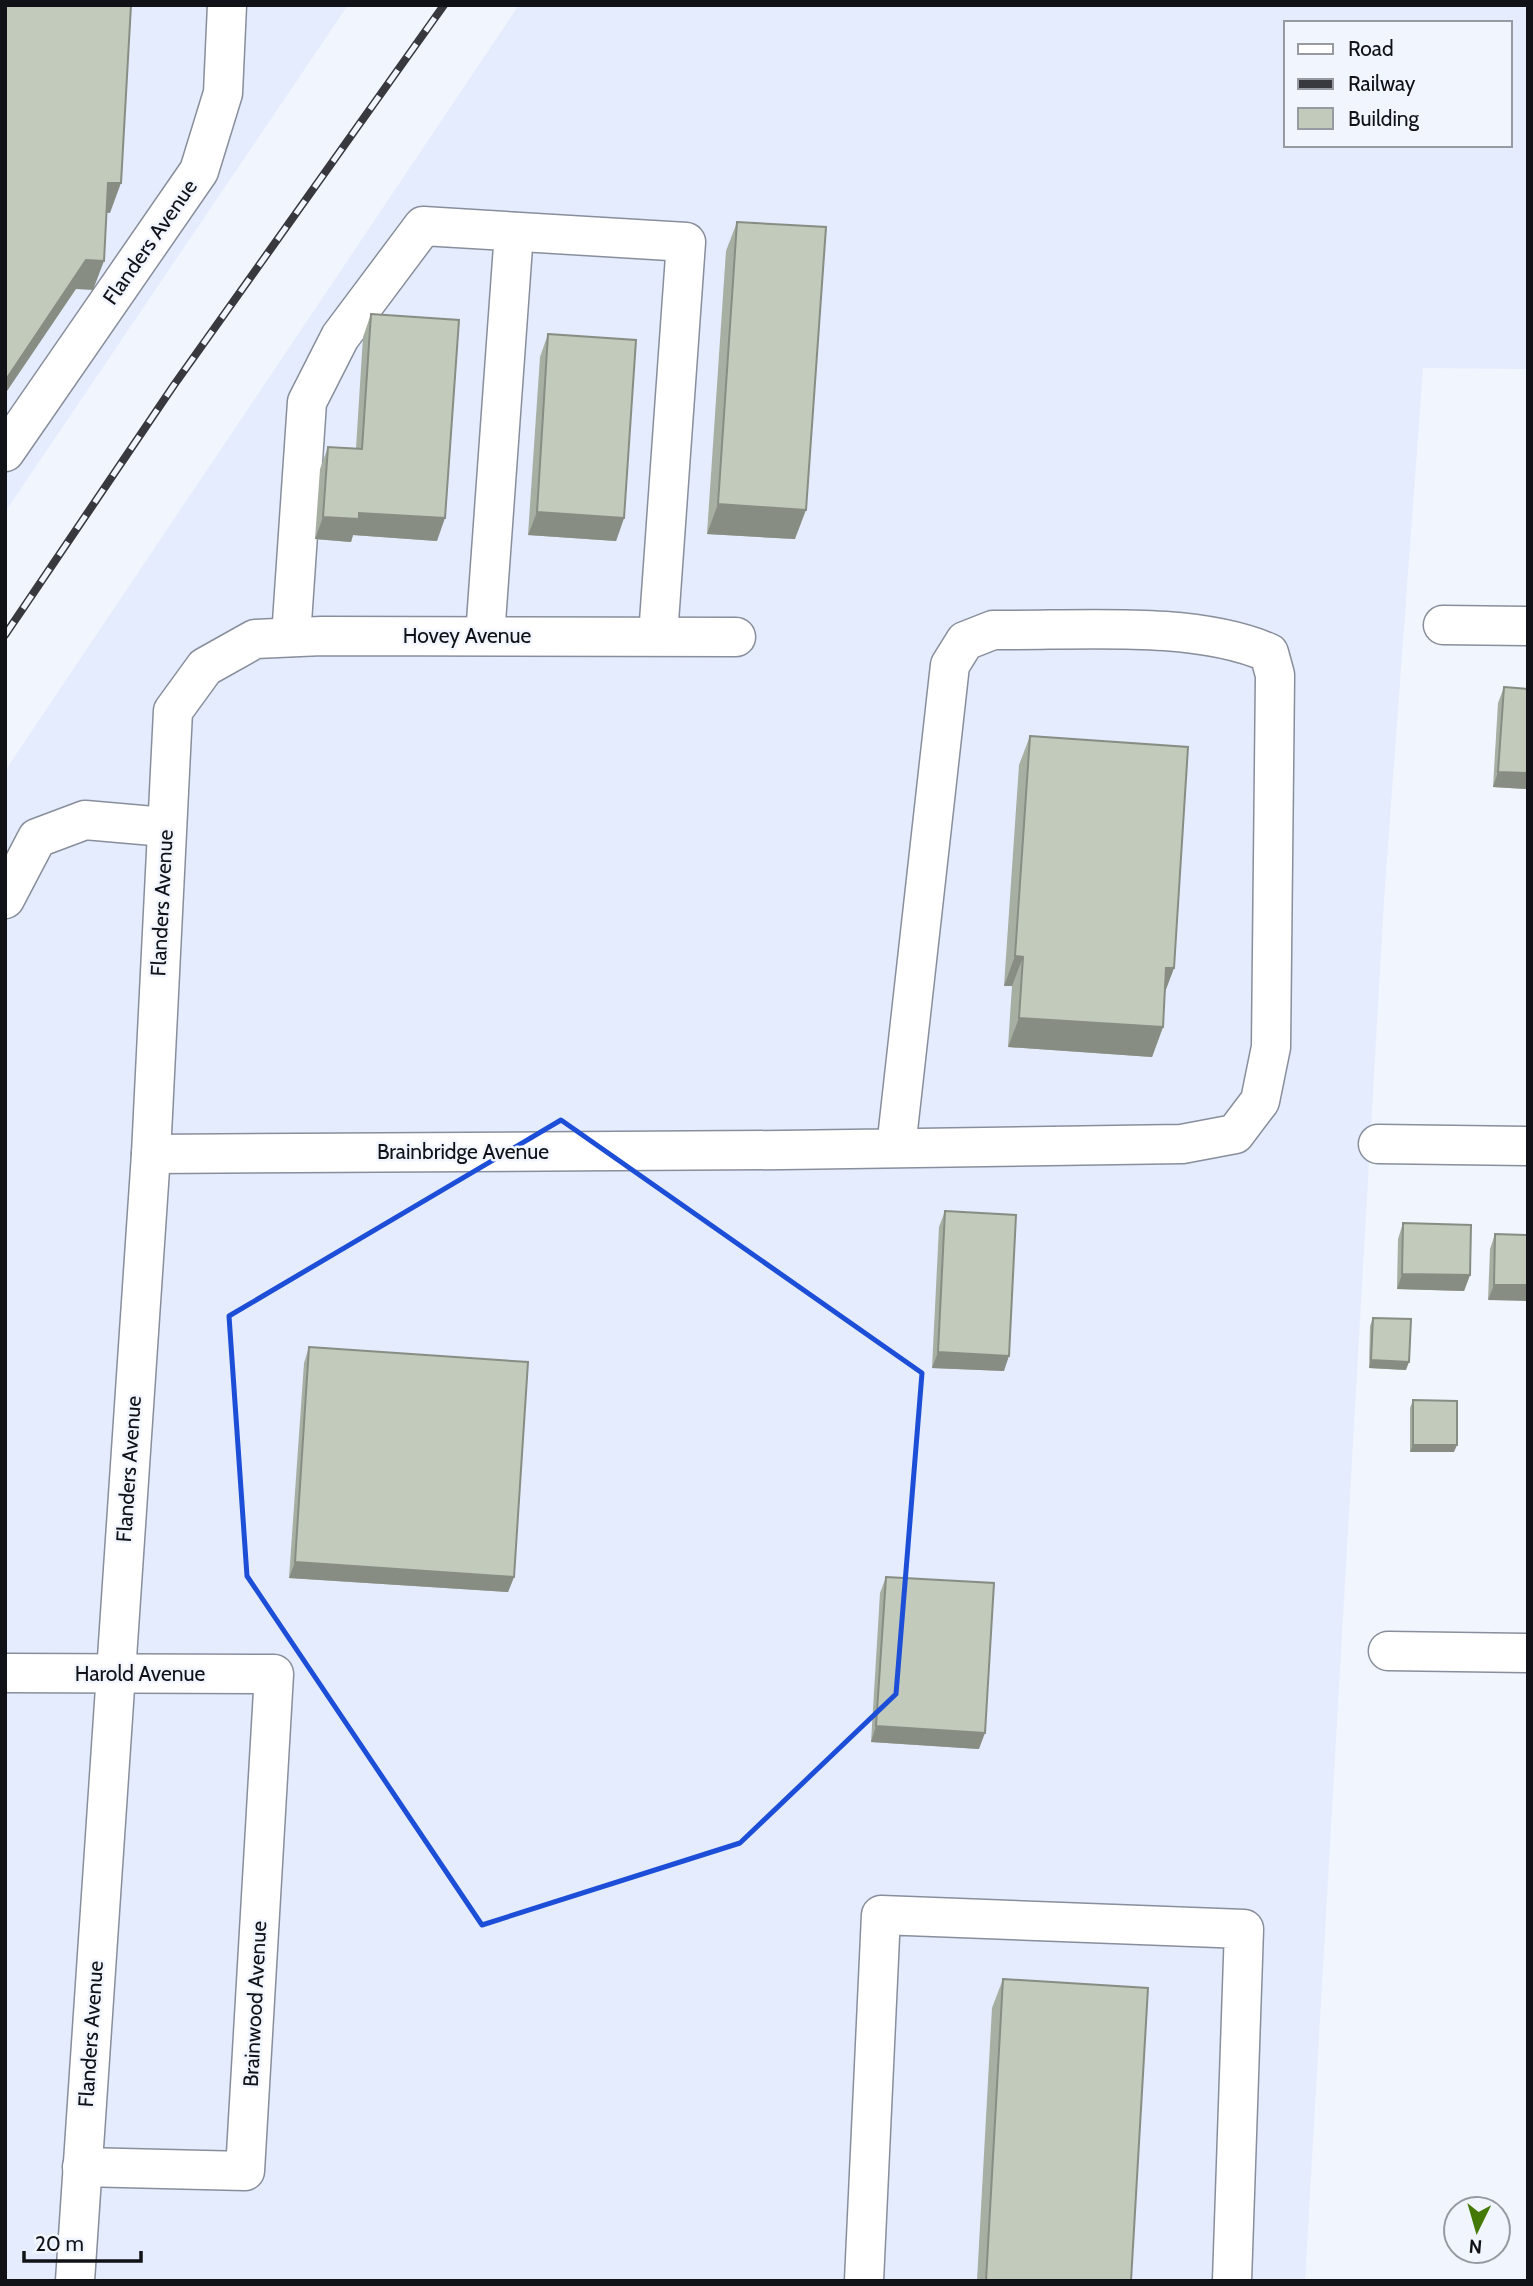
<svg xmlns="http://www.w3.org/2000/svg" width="1533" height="2286" viewBox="0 0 1533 2286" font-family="Cabin,sans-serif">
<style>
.built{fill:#e4ecfd;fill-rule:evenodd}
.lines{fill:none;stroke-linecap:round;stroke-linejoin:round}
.minor-casing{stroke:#888e9b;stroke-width:41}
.minor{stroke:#fff;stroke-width:38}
.rail-casing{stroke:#37393f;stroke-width:8}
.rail{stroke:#f1f5fd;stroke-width:5;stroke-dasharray:16;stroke-linecap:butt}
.wall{fill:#a7aea2}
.shaded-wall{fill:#888d84}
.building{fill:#c2cabc;stroke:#888d84;stroke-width:2}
.marked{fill:none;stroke:#1d4ed8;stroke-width:5;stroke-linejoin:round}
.labels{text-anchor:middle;stroke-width:5;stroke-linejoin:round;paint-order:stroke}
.street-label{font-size:21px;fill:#101217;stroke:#f1f5fd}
</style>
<rect width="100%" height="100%" fill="#f1f5fd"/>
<!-- built -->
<g class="built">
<polygon points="5,5 348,5 5,512"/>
<path d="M 519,5 L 1528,5 L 1528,369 L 1423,368 L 1384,900 L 1305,2281 L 5,2281 L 5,771 ZM 1286,23 L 1510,23 L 1510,145 L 1286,145 Z"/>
</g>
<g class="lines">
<defs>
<g id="minor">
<polyline points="5,452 199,171 223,93 227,5"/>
<polyline points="1443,625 1528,626"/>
<polyline points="485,636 514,232"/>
<polyline points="291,637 307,402 340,337 423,226 686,242 658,636"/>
<polyline points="5,899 37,838 85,820 165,827"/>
<polyline points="1378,1144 1528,1146"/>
<path d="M 151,1154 L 783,1150 L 1182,1144 L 1235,1134 L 1260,1101 L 1271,1047 L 1275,675 L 1269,653 C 1194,620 1077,631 993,630 L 965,641 L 950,665 L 896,1148"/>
<polyline points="1388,1651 1528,1653"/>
<polyline points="5,1673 274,1674 245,2171 82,2167"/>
<polyline points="75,2281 151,1154 173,711 205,667 255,639 322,636 736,637"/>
<polyline points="864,2281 881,1915 1244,1929 1232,2281"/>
</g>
</defs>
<!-- minor casing -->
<use href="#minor" class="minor-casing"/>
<!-- minor -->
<use href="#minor" class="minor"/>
<defs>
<polyline id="rail" points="5,635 174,385 444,5"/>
</defs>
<!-- rail casing -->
<use href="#rail" class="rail-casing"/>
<!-- rail -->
<use href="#rail" class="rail"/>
</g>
<!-- wall -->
<g class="wall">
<polygon points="737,222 795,539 707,534 726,251"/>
<polygon points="371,314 437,541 353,535 351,542 315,539 320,469 328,447 356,448 363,337"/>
<polygon points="548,334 624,518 616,541 528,535 540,357"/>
<polygon points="1504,687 1528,789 1493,787 1498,703"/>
<polygon points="1030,736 1174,968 1165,992 1163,1027 1152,1057 1008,1047 1012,986 1004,986 1019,765"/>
<polygon points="945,1211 1004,1371 932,1368 939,1227"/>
<polygon points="1403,1223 1470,1275 1464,1291 1397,1289 1398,1239"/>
<polygon points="1495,1234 1528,1235 1488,1300 1490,1249"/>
<polygon points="1373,1318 1406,1370 1369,1368 1370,1326"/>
<polygon points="309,1347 514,1577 508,1592 289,1578 304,1363"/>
<polygon points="1413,1400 1454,1452 1410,1452 1410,1408"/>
<polygon points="886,1577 979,1749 871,1742 880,1593"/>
<polygon points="1003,1979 1131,2281 977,2281 992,2008"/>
</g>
<!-- shaded-wall -->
<g class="shaded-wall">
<polygon points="108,183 121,183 110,213 98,212"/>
<polygon points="86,260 104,261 93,290 76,289 5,394 5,381"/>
<polygon points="718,504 806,510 795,539 707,534"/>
<polygon points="537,512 624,518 616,541 528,535"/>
<polygon points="359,513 445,518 437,541 353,535 351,542 315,539 323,517"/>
<polygon points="1498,772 1528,773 1528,789 1493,787"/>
<polygon points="1015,956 1023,957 1012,986 1004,986"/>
<polygon points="1166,968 1174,968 1163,997"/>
<polygon points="1019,1018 1163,1027 1152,1057 1008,1047"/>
<polygon points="1402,1274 1470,1275 1464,1291 1397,1289"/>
<polygon points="1494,1285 1528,1285 1528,1301 1488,1300"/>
<polygon points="938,1352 1009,1356 1004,1371 932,1368"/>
<polygon points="1371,1360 1409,1362 1406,1370 1369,1368"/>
<polygon points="1413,1445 1457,1445 1454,1452 1410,1452"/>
<polygon points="295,1562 514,1577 508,1592 289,1578"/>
<polygon points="876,1726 985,1733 979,1749 871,1742"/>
</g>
<!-- building -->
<g class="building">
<polygon points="5,5 131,5 121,183 108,183 104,261 86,260 5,381"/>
<polygon points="737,222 826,227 806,510 718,504"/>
<polygon points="371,314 459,320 445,518 359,513 359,519 323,517 328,447 362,449"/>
<polygon points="548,334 636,340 624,518 537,512"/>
<polygon points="1504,687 1528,689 1528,773 1498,772"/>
<polygon points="1030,736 1188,747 1174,968 1166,968 1163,1027 1019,1018 1023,957 1015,956"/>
<polygon points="945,1211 1016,1215 1009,1356 938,1352"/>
<polygon points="1403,1223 1471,1225 1470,1275 1402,1274"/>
<polygon points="1495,1234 1528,1235 1528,1285 1494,1285"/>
<polygon points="1373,1318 1411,1319 1409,1362 1371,1360"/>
<polygon points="309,1347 528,1362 514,1577 295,1562"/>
<polygon points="1413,1400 1457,1401 1457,1445 1413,1445"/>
<polygon points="886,1577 994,1583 985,1733 876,1726"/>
<polygon points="1003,1979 1148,1988 1131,2281 986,2281"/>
</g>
<!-- marked area -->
<path class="marked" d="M 561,1120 L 922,1373 L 896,1694 L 740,1843 L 482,1925 L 247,1576 L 229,1316 Z"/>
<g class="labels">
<!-- street labels -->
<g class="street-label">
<text transform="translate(150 242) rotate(-55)" y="7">Flanders Avenue</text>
<text x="467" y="643">Hovey Avenue</text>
<text transform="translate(162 903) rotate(-87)" y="7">Flanders Avenue</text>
<text x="463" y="1159">Brainbridge Avenue</text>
<text transform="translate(129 1469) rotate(-86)" y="7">Flanders Avenue</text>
<text x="140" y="1681">Harold Avenue</text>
<text transform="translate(255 2004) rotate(-87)" y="7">Brainwood Avenue</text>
<text transform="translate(91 2034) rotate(-86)" y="7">Flanders Avenue</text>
</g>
</g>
<!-- border -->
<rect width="1533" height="2286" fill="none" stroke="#101217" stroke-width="14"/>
<!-- legend -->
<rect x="1284" y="21" width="228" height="126" fill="#f1f5fd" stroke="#979aa1" stroke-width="2"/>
<rect x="1298" y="44" width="35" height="10" fill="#ffffff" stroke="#979aa1" stroke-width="2"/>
<text x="1348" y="56" font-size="21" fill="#101217">Road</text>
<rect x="1298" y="79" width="35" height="10" fill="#37393f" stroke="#979aa1" stroke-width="2"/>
<text x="1348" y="91" font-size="21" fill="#101217">Railway</text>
<rect x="1298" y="108" width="35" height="21" fill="#c2cabc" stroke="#979aa1" stroke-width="2"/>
<text x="1348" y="126" font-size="21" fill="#101217">Building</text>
<!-- north arrow -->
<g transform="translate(1477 2230) rotate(185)"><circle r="33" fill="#f1f5fd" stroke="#979aa1" stroke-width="2"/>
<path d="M0-5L12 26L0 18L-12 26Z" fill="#457905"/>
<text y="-10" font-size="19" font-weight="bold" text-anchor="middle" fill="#101217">N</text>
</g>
<!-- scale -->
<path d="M24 2251v10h117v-10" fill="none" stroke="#101217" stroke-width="3.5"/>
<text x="35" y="2251" font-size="21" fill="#101217" stroke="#f1f5fd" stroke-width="5" paint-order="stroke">20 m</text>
</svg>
